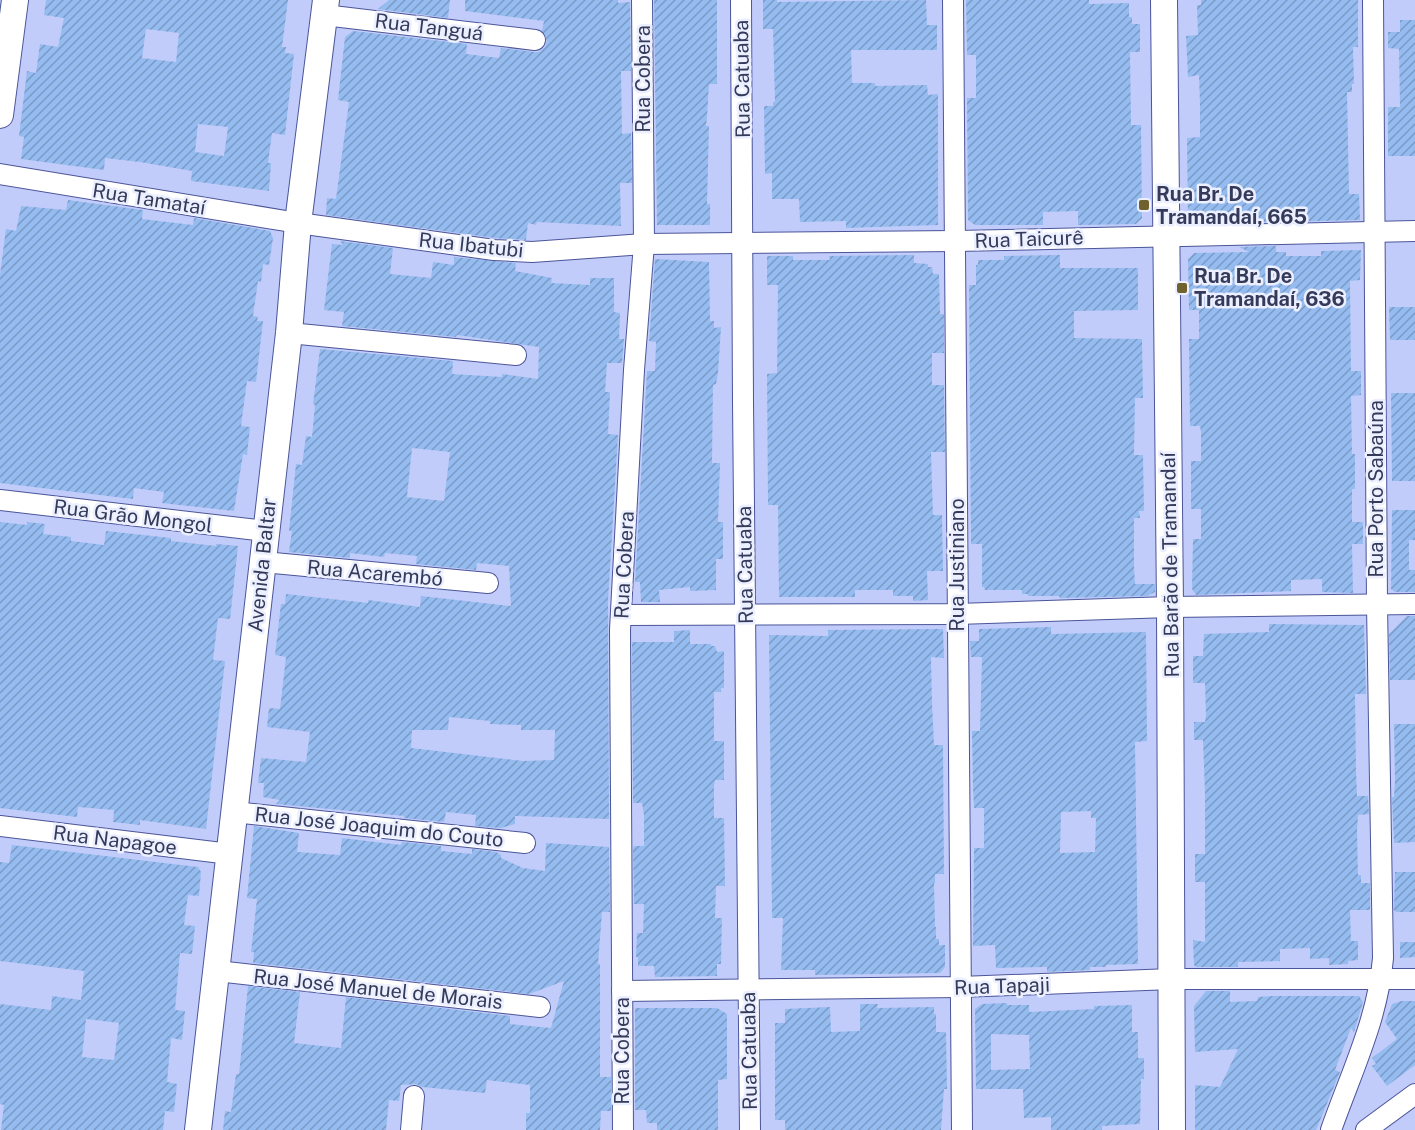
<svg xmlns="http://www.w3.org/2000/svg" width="1415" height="1130" viewBox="0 0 1415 1130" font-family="'Public Sans',sans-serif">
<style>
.building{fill:url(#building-hatch);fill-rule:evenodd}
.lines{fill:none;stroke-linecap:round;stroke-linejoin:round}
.minor-casing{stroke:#4b5599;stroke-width:22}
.tertiary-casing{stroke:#4b5599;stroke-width:28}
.minor{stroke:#fff;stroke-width:20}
.tertiary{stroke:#fff;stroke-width:26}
.poi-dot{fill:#6f622f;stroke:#ebefff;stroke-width:2}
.labels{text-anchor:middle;stroke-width:5;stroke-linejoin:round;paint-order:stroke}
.street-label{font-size:20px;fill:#343a59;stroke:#ebefff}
.poi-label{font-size:20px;font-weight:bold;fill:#343a59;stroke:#ebefff;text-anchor:start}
</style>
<defs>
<pattern id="building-hatch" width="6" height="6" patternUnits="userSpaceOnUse" patternTransform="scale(1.5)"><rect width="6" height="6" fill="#95bcf0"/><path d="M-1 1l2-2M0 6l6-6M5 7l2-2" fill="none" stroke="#7a9ac5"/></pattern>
</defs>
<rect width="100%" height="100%" fill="#c2ccfb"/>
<!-- building -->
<g class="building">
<path d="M 46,0 L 288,0 L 282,47 L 286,47 L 285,53 L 294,54 L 285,135 L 272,133 L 268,163 L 271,163 L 269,191 L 191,181 L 192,171 L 140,162 L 105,158 L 104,170 L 21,159 L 24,137 L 19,136 L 27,71 L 36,73 L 40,44 L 58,47 L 64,18 L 44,15 ZM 146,29 L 179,33 L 176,62 L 142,58 ZM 198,124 L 228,127 L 224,156 L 195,152 Z"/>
<polygon points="389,0 450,0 448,18 378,9"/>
<polygon points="465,0 618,0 618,3 630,2 631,71 621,71 622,134 631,133 632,183 620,183 621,226 537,222 536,225 528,223 526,240 495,238 326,215 327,198 336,199 349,102 338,100 345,37 353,31 467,44 466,54 499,58 501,48 534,52 539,52 545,47 547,41 542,31 544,21 465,11"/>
<polygon points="654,0 717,0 717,84 709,84 707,117 706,126 709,126 707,204 710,204 710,225 657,225"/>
<polygon points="763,0 777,0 777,2 926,0 927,25 937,25 937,50 851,50 852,83 875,83 875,86 927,85 928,95 938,94 938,225 846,228 846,221 800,222 799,199 772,199 772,173 765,174 764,106 773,106 773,102 775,102 773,29 763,29"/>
<polygon points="966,0 1089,0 1089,4 1129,3 1129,17 1132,17 1132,24 1140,24 1140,52 1130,52 1131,125 1141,125 1142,218 1136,224 1078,225 1078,211 1043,212 1043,225 975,225 968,220 967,98 976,98 976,55 967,55"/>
<polygon points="1201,0 1358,0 1358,47 1353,47 1354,84 1352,84 1352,92 1347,92 1349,194 1359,194 1360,220 1192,224 1188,222 1187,138 1200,137 1200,104 1199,75 1188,77 1186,36 1198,35 1197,5 1201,5"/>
<polygon points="1400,20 1415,20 1415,156 1388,156 1388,107 1400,107 1399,49 1388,48 1388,32 1400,32"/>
<polygon points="68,200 143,210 142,219 193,225 194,218 270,231 273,238 269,265 263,264 261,282 258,281 253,316 258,317 257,321 263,321 256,382 247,381 241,426 250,427 247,455 243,454 234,511 162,503 164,492 134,488 133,499 0,483 0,275 6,229 16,231 21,206 66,210"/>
<path d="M 340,241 L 393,248 L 390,274 L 431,278 L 433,262 L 454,265 L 454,257 L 516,263 L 515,271 L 552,278 L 551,283 L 590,285 L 590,278 L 614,278 L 614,312 L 620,313 L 619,339 L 624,339 L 622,363 L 607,363 L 605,392 L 610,392 L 608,434 L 618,435 L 608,602 L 609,819 L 515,816 L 515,824 L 501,828 L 475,826 L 476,815 L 446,812 L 444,822 L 404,818 L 404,816 L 276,804 L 280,800 L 263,797 L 264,783 L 258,783 L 261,758 L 306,762 L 310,732 L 267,727 L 269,708 L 280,709 L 286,657 L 275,655 L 281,604 L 285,604 L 286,594 L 368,603 L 368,600 L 420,607 L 421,596 L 511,606 L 509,566 L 477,563 L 476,570 L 416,564 L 417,556 L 385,553 L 384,557 L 350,553 L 350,558 L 289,552 L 292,531 L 289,531 L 296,464 L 302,465 L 306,436 L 312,437 L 315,405 L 313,404 L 320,349 L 453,361 L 452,374 L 502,377 L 502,374 L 538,379 L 539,347 L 457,335 L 456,337 L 342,326 L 344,312 L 324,310 L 332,244 L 343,245 ZM 412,448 L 450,452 L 444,501 L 407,497 ZM 449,717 L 490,721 L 490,724 L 521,725 L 521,730 L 555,730 L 554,760 L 523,761 L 411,748 L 412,730 L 448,730 Z"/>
<polygon points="1276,246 1276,252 1286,252 1286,256 1321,256 1321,251 1361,250 1360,280 1350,281 1351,371 1361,371 1361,395 1351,396 1352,454 1355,454 1355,489 1352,489 1352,522 1363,522 1363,544 1352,544 1353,593 1322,592 1322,579 1291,580 1291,591 1196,595 1192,589 1193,539 1201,539 1201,509 1191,509 1191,461 1201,461 1201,432 1200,426 1190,426 1189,339 1199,339 1199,310 1189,310 1188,259 1194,253 1249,252 1239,247"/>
<polygon points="914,255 914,263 928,264 928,267 932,267 933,274 939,274 940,314 944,314 944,353 932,353 932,385 944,385 945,452 931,452 933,515 942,515 943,571 927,571 928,600 913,601 913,596 893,596 893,590 855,590 855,597 779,597 778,505 768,505 767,374 777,373 778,285 767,285 767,256 793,256 793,260 830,260 829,256"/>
<polygon points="1060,255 1060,268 1138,268 1138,310 1074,311 1074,338 1142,339 1143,398 1135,398 1134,455 1143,455 1144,511 1139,511 1140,518 1134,518 1134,567 1135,584 1155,584 1155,592 1147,596 1060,598 1059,596 1028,596 1028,594 1022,594 1022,590 985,590 984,587 982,587 982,544 971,544 969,285 976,285 976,265 978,265 978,260 1004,260 1004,256"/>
<polygon points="655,259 709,262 710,321 714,321 714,328 721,327 718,373 716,384 713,385 712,463 720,463 718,522 723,522 723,559 716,559 716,590 690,591 690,587 659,590 660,602 641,602 640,582 635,582 647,371 655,371 656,342 649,341"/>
<polygon points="1389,307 1415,307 1415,340 1390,340"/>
<polygon points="1391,393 1415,393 1415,481 1392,481"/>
<polygon points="1392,510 1415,510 1415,540 1409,540 1409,570 1415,570 1415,592 1395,592 1391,589"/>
<polygon points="0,522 27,525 27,522 45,524 43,534 71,537 71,541 104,545 106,531 171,538 171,541 216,546 216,544 238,546 230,619 218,618 213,660 225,661 206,829 140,820 140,825 113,822 114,810 78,807 77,817 0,808"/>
<polygon points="1407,616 1415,616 1415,680 1390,680 1389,634"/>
<polygon points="1269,624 1364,625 1366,694 1355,694 1356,770 1357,796 1368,796 1369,814 1358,815 1357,832 1358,875 1361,875 1361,883 1370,883 1370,910 1350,910 1351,941 1358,941 1358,960 1348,961 1348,964 1329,965 1329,958 1310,959 1310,948 1280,949 1280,961 1238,962 1238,967 1196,967 1194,965 1193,940 1205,942 1205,882 1195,882 1195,854 1205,854 1205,793 1203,740 1194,740 1194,722 1205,722 1206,715 1205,683 1193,683 1193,656 1203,656 1204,634 1269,632"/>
<path d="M 1051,627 L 1051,634 L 1146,632 L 1147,741 L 1135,742 L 1138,964 L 1106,965 L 1106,967 L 1090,967 L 1090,970 L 1047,972 L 1047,967 L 996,968 L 995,945 L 973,946 L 974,848 L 984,848 L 984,808 L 974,808 L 973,788 L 972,731 L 980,731 L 982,657 L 971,657 L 970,641 L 979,641 L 979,629 ZM 1091,811 L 1091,818 L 1096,818 L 1095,852 L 1060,853 L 1061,812 Z"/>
<polygon points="943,629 944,658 931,657 932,704 934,745 943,745 944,874 935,874 935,883 934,883 935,927 936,927 936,939 939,939 939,945 945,945 945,967 940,973 815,975 815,970 781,970 783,918 772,918 769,635 828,636 828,630"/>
<polygon points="690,630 690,644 711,644 711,646 715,646 717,652 724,651 724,688 721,688 721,692 714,692 714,741 724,741 724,780 715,780 714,786 714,818 724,818 725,886 716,886 715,918 722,918 721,964 717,964 717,976 655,977 654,966 638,966 638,957 636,957 637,933 643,933 644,904 634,904 633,849 634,846 644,846 644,815 642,803 633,803 632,642 674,642 674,631"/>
<polygon points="1394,724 1415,724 1415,842 1394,843 1392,797 1394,797 1395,781"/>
<polygon points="254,826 299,833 297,852 340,855 342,838 401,845 402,842 441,846 441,851 472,854 472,849 496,852 501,855 501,858 523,868 545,871 546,843 609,847 610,912 602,912 598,964 600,964 600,1077 611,1077 611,1111 601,1111 600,1130 526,1130 526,1113 530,1113 530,1085 487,1080 485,1093 422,1087 416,1084 401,1085 399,1101 389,1100 386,1130 223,1130 225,1111 231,1112 236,1074 239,1074 248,986 300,992 294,1043 341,1048 346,997 510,1016 510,1024 551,1028 564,981 529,994 253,963 254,952 251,952 257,899 247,898"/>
<path d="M 12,845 L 198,867 L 201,872 L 199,896 L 188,895 L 184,925 L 195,926 L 192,954 L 180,953 L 175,1010 L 185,1011 L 182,1040 L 171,1038 L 167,1082 L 177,1084 L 174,1112 L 165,1111 L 163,1130 L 1,1130 L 4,1105 L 0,1104 L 0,1004 L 51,1010 L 52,996 L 81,1000 L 84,971 L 0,961 L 0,862 L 9,863 ZM 86,1019 L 119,1023 L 114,1060 L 82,1057 Z"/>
<polygon points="1395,872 1415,872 1415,912 1396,912 1394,910"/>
<polygon points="1400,942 1415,942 1415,957 1400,958"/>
<polygon points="1206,991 1230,991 1230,1002 1257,1001 1258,997 1273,996 1359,996 1363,1002 1354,1032 1351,1028 1335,1070 1340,1072 1316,1130 1195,1130 1195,1085 1220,1087 1238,1049 1195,1052 1194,1006"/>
<polygon points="1401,1001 1415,1001 1415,1065 1387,1086 1372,1066 1376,1064 1372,1058 1397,1039 1385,1022 1392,1004"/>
<path d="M 1007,1003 L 1007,1005 L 1029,1005 L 1029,1012 L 1094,1009 L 1094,1006 L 1132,1005 L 1132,1032 L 1138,1032 L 1138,1058 L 1144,1058 L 1144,1079 L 1141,1079 L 1140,1124 L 1102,1126 L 1102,1130 L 1051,1130 L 1051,1117 L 1024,1118 L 1023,1089 L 976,1089 L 975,1009 L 982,1004 ZM 991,1034 L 1029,1035 L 1030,1069 L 991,1070 Z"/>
<polygon points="860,1004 878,1004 877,1008 934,1007 934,1014 936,1014 936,1032 946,1032 947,1089 944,1089 941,1130 785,1130 785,1120 775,1120 775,1023 785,1023 785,1009 830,1007 831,1032 860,1031"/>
<polygon points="635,1008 717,1008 727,1014 727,1079 718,1080 718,1130 657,1130 657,1123 647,1123 646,1110 635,1110"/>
</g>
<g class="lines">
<defs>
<g id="minor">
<polyline points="741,0 743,402 750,1130"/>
<path d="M 953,0 C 958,377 957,753 962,1130"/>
<polyline points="324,15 535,40"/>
<polyline points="0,174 298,223 494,250 532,252 644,244 956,241 1415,231"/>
<polyline points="289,333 516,355"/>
<polyline points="0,500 266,531"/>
<polyline points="263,562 488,583"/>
<polyline points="621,615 957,614 1170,607 1415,604"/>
<polyline points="234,812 525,843"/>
<polyline points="0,826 230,854"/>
<polyline points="217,971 540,1007"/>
<polyline points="622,991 960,987 1172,979 1415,979"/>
<polyline points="411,1130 414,1096"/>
<polyline points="623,1130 620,630 634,370 644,244 642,0"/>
<path d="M 1331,1130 C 1351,1073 1378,1019 1383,958 L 1377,605 L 1373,0"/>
<polyline points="1366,1130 1415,1094"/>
</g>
<g id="tertiary">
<polyline points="1164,0 1170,607 1172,1130"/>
<polyline points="0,115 15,0"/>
<polyline points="198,1130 289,333 298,223 326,0"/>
</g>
</defs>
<!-- minor casing -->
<use href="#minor" class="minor-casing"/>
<!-- tertiary casing -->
<use href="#tertiary" class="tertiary-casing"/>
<!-- minor -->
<use href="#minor" class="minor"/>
<!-- tertiary -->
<use href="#tertiary" class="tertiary"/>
</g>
<!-- markers -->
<g class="poi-dot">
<rect x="1138" y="199" width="12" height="12" rx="3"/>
<rect x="1176" y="282" width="12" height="12" rx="3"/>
</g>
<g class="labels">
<!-- street labels -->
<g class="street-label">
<text transform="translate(429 27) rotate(7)" y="7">Rua Tanguá</text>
<text transform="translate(643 79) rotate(-90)" y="7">Rua Cobera</text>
<text transform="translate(742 79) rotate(-91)" y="7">Rua Catuaba</text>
<text transform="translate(149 199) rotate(9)" y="7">Rua Tamataí</text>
<text transform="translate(1029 239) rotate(-2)" y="7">Rua Taicurê</text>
<text transform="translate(471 245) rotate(6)" y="7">Rua Ibatubi</text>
<text transform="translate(1376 489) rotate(-90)" y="7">Rua Porto Sabaúna</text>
<text transform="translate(133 516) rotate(7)" y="7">Rua Grão Mongol</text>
<text transform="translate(262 565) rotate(-84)" y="7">Avenida Baltar</text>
<text transform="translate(624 565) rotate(-87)" y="7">Rua Cobera</text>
<text transform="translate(745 565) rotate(-91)" y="7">Rua Catuaba</text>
<text transform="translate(957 565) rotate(-90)" y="7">Rua Justiniano</text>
<text transform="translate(1170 565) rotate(-91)" y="7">Rua Barão de Tramandaí</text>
<text transform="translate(375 573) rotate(5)" y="7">Rua Acarembó</text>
<text transform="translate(379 827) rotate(6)" y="7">Rua José Joaquim do Couto</text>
<text transform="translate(115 840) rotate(7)" y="7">Rua Napagoe</text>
<text transform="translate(1002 986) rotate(-2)" y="7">Rua Tapaji</text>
<text transform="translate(378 989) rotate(6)" y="7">Rua José Manuel de Morais</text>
<text transform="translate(622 1051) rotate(-90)" y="7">Rua Cobera</text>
<text transform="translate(749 1051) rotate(-91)" y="7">Rua Catuaba</text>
</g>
<!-- poi labels -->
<g class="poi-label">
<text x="1156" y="201">Rua Br. De<tspan x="1156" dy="23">Tramandaí, 665</tspan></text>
<text x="1194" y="283">Rua Br. De<tspan x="1194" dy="23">Tramandaí, 636</tspan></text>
</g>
</g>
</svg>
